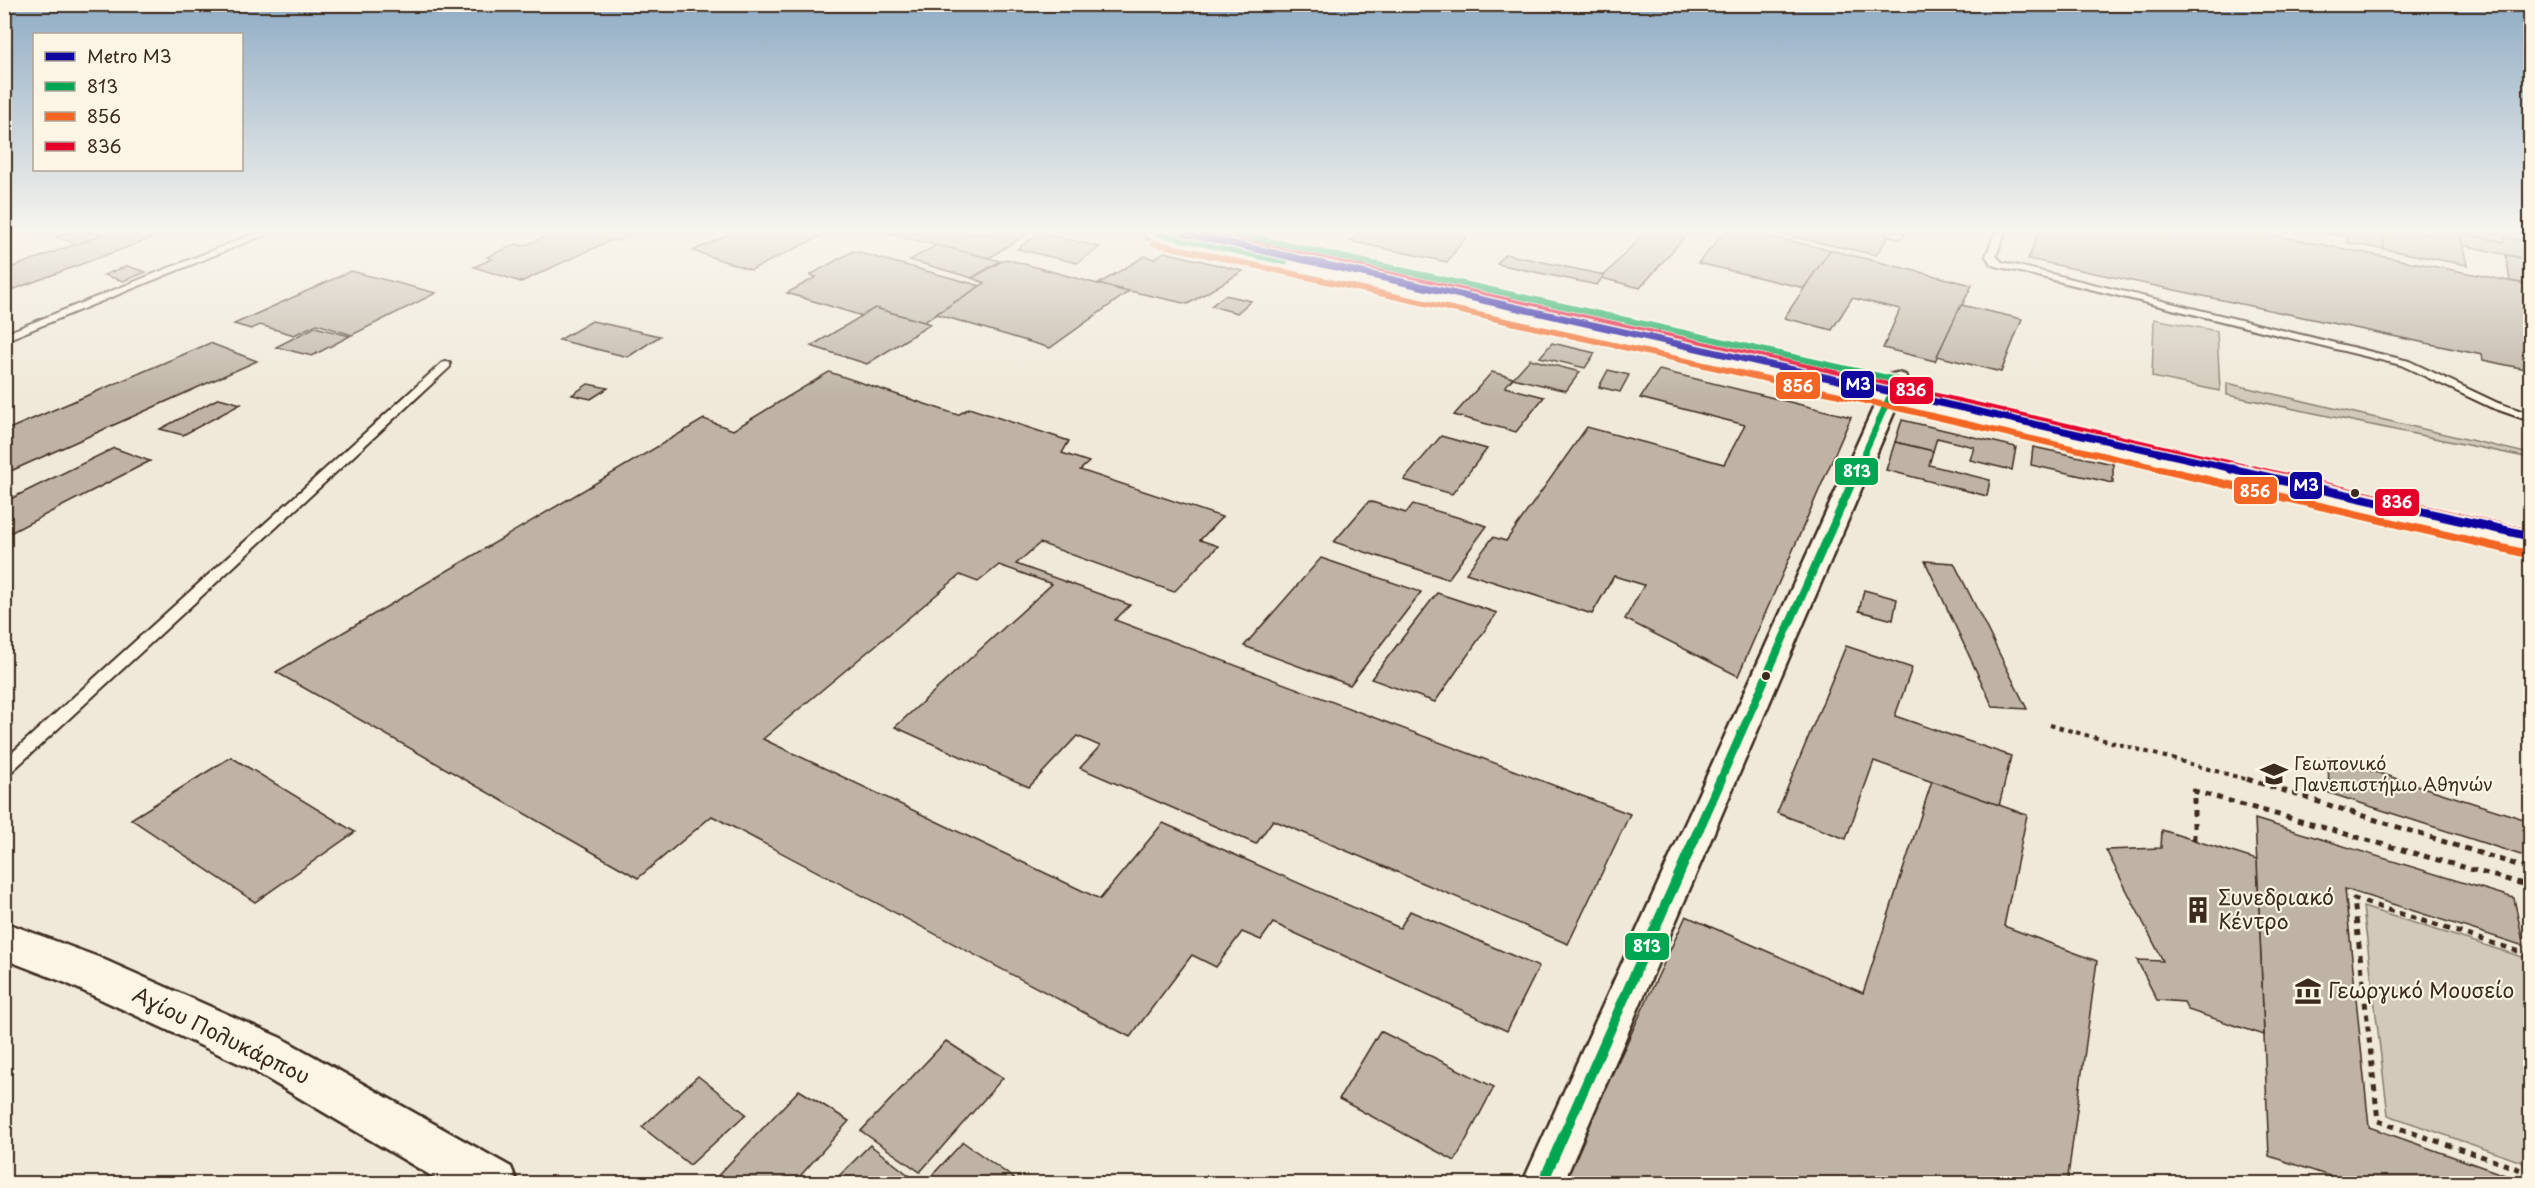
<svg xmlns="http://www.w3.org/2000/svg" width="2535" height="1188" viewBox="0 0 2535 1188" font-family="'Playpen Sans',sans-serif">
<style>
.green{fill:#d2c9ba;stroke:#867a6c;stroke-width:1.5}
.building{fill:#beb3a4;stroke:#3b2a1e;stroke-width:1.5}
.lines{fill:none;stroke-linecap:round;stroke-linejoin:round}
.lane-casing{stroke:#3b2a1e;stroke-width:4}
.street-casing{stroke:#3b2a1e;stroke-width:5}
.secondary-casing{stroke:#3b2a1e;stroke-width:5}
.path-far1{stroke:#3b2a1e;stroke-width:4;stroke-dasharray:4.5 4.5;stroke-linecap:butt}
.path{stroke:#3b2a1e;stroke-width:5;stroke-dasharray:6 6;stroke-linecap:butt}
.lane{fill:#fcf5e5;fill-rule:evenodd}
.street{fill:#fcf5e5;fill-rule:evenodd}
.secondary{fill:#fcf5e5;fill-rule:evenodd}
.bus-1-far2-casing{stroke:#fcf5e5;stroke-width:10}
.bus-1-far1-casing{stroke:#fcf5e5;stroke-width:12}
.bus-1-casing{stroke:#fcf5e5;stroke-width:14}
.bus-2-far1-casing{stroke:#fcf5e5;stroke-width:10}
.bus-2-casing{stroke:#fcf5e5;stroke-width:12}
.bus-3-far1-casing{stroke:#fcf5e5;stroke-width:10}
.bus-3-casing{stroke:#fcf5e5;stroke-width:12}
.bus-1-far2{stroke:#00a651;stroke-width:6}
.bus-1-far1{stroke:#00a651;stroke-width:8}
.bus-1{stroke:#00a651;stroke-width:10}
.bus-2-far1{stroke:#f26522;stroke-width:6}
.bus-2{stroke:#f26522;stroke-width:8}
.bus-3-far1{stroke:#e4002b;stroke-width:6}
.bus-3{stroke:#e4002b;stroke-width:8}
.metro-1-far1-casing{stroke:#fcf5e5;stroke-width:10}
.metro-1-casing{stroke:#fcf5e5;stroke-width:14}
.metro-1-far1{stroke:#10069f;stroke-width:7}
.metro-1{stroke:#10069f;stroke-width:9}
.bus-dot{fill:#3b2a1e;stroke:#fcf5e5;stroke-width:2}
.labels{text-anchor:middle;stroke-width:4.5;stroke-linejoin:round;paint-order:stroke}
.poi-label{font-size:18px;fill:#3b2a1e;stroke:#fcf5e5;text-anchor:start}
.near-poi-label{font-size:21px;fill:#3b2a1e;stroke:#fcf5e5;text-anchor:start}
.near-street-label{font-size:21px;fill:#3b2a1e;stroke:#fcf5e5}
.line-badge{stroke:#fcf5e5;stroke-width:2}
.badge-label{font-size:16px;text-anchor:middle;font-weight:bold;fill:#fff}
</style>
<rect width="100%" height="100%" fill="#f0e9d9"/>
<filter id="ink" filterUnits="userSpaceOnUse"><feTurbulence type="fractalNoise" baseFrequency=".0167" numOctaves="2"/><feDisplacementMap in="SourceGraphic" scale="12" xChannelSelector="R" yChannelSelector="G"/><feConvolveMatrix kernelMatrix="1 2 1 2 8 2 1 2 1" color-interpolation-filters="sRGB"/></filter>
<g filter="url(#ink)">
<!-- green -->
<g class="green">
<polygon points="2154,319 2217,331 2220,391 2152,377"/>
<polygon points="2227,383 2530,454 2530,458 2227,395"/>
<polygon points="2363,907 2526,958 2530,978 2530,1165 2388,1115"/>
</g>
<!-- building -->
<g class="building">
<polygon points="67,233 107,233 77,244 56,237"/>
<polygon points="107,233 165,233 4,293 4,270"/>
<polygon points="553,233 633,233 616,241 611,240 521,282 474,267 492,259 487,257 516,244 524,246"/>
<polygon points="732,233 827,233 751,270 693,251"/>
<polygon points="885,233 1028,233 989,258"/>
<polygon points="1041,233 1100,247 1077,263 1017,249"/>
<polygon points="1360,233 1469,233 1447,262 1350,241"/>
<polygon points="1644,233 1688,233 1640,288 1602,278"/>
<polygon points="1724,233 1756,233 1830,250 1804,288 1698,263"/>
<polygon points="1777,233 1876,233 1889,236 1876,255"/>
<polygon points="2039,233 2262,233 2530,285 2530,370 2483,360 2482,355 2028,259"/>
<polygon points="2324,233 2383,233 2384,249 2348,243 2348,237"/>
<polygon points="2383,233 2460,233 2467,265 2384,249"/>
<polygon points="2460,233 2504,242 2505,237 2530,242 2530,260 2463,245"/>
<polygon points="2464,233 2530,233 2530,242 2505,237 2504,242"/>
<polygon points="937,245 989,258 1000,261 972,278 910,260"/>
<polygon points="1830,250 1972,285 1935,361 1883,348 1900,309 1852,298 1832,330 1784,318"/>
<polygon points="853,251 981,286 924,322 875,308 862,316 787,293 816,277 810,275"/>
<polygon points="1164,252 1243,271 1188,304 1098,284 1145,256 1154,259"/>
<polygon points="1505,254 1604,275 1597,285 1497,264"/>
<polygon points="2506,255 2524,259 2528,284 2510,281"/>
<polygon points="1006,259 1116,289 1128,292 1050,348 936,314 985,283 972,278"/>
<polygon points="127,266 146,272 123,281 104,275"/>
<polygon points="351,271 436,293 352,335 317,324 294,335 260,325 251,329 234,324"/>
<polygon points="1225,295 1251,301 1237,313 1211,306"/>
<polygon points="1961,305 2022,319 2001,372 1937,356"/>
<polygon points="875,308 931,324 867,364 811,346"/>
<polygon points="592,321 660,336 628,357 559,340"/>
<polygon points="315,327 350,336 312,356 276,347"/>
<polygon points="210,343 257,361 4,474 4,431"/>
<polygon points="1552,343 1595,353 1585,368 1540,357"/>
<polygon points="1530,359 1580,372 1566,391 1513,378"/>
<polygon points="1608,370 1629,375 1620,392 1599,387"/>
<polygon points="1659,370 1851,417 1738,676 1625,619 1644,585 1614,576 1592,614 1466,573 1493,537 1506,541 1587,427 1724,464 1745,425 1640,398"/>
<polygon points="829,372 958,415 969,408 1069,441 1062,453 1089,462 1080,470 1222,517 1200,540 1218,546 1174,592 1040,543 1016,564 1130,605 1115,620 1630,814 1568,944 1273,820 1256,844 1080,768 1100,746 1077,736 1029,787 895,727 1052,584 999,565 978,582 960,575 763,739 1100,899 1163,823 1400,928 1410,911 1539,967 1507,1031 1273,923 1261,940 1242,932 1216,967 1192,955 1130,1037 712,816 638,878 276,672 704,419 733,430"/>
<polygon points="1492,372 1513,378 1505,387 1544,397 1516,432 1454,415"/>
<polygon points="588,384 608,388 591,399 572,395"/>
<polygon points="219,398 241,404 183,435 160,429"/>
<polygon points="1902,420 2016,447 2012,470 1970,460 1974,447 1937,438 1933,451 1895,442"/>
<polygon points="1441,436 1487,449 1452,494 1404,480"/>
<polygon points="1895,442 1933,451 1929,465 1990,480 1987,496 1886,470"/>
<polygon points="2033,447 2113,464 2113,483 2031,465"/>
<polygon points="114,448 150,461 4,536 4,502"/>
<polygon points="1369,501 1406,513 1413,504 1487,526 1448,579 1334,542"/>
<polygon points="1321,558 1421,592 1350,685 1244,646"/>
<polygon points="1925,561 1954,563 2027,709 1993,707"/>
<polygon points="1864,590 1897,599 1893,620 1859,611"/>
<polygon points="1437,593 1497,613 1435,702 1371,679"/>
<polygon points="1846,646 1912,668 1895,716 2011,756 1999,806 1874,761 1846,839 1777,813"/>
<polygon points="231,757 355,832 255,902 131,819"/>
<polygon points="2328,757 2530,821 2530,858 2329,793"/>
<polygon points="1932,781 2027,815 2004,926 2097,961 2067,1184 1561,1184 1686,916 1863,993"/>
<polygon points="2255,819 2514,898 2524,946 2345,889 2369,1127 2530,1184 2353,1184 2269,1156"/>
<polygon points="2162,830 2257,860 2264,1035 2188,1010 2184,1002 2157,1000 2137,960 2163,961 2106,850 2161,848"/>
<polygon points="1380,1031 1494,1087 1455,1161 1339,1099"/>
<polygon points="946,1041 1003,1078 920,1172 861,1131"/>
<polygon points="698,1076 746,1114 690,1165 642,1127"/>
<polygon points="799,1090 849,1121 793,1184 710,1184"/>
<polygon points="963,1142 1019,1182 924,1184"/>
<polygon points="870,1145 910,1176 902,1184 831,1184"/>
</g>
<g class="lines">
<defs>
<g id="lane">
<polygon points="256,233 269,233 4,341 4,334"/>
<polygon points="1886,233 1901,233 1904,235 1899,238"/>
<polygon points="1995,233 2005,233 1996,256 2002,262 2409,361 2498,403 2530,414 2530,421 2490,407 2401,365 1996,266 1991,264 1986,256"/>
<polygon points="446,362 450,363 450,367 10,773 4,775 4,760 442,363"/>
</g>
<polygon id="street" points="1897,373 1905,375 1908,380 1563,1184 1522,1184 1886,380 1889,375"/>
<g id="secondary">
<polygon points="1145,233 1186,233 1891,388 2530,535 2530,553 1891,404 1156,240 1148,238"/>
<polygon points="4,922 98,957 281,1038 511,1167 518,1184 445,1184 249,1068 66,983 4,959"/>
</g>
</defs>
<!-- lane casing -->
<use href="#lane" class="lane-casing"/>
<!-- street casing -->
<use href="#street" class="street-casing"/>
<!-- secondary casing -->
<use href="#secondary" class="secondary-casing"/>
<!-- path-far1 -->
<polyline class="path-far1" points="2050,725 2252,781"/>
<!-- path -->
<g class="path">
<polyline points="2247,779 2530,869"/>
<polyline points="2194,840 2194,791 2530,886"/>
<polyline points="2530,955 2354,899 2378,1121 2530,1173"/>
</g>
<!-- lane -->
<use href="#lane" class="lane"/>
<!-- street -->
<use href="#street" class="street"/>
<!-- secondary -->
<use href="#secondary" class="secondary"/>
<defs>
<g id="bus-1-far2">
<polyline points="1156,233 1285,262"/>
<polyline points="1234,233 1897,380 1857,470"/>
</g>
<polyline id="bus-1-far1" points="1720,781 1858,469"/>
<polyline id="bus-1" points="1542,1184 1721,779"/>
<polyline id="bus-2-far1" points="1154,243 1889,406 2166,470"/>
<polyline id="bus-2" points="2160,469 2528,554"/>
<polyline id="bus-3-far1" points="1204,233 1893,386 2258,470"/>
<polyline id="bus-3" points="2251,469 2530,533"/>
</defs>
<!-- bus-1-far2 casing -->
<use href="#bus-1-far2" class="bus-1-far2-casing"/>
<!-- bus-1-far1 casing -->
<use href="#bus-1-far1" class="bus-1-far1-casing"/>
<!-- bus-1 casing -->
<use href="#bus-1" class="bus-1-casing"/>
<!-- bus-2-far1 casing -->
<use href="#bus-2-far1" class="bus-2-far1-casing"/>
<!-- bus-2 casing -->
<use href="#bus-2" class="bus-2-casing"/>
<!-- bus-3-far1 casing -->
<use href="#bus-3-far1" class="bus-3-far1-casing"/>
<!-- bus-3 casing -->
<use href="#bus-3" class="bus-3-casing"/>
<!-- bus-1-far2 -->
<use href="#bus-1-far2" class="bus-1-far2"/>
<!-- bus-1-far1 -->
<use href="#bus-1-far1" class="bus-1-far1"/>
<!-- bus-1 -->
<use href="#bus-1" class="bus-1"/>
<!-- bus-2-far1 -->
<use href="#bus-2-far1" class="bus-2-far1"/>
<!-- bus-2 -->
<use href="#bus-2" class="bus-2"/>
<!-- bus-3-far1 -->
<use href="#bus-3-far1" class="bus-3-far1"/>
<!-- bus-3 -->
<use href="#bus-3" class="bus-3"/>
<defs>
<polyline id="metro-1-far1" points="1185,233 2238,470"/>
<polyline id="metro-1" points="2231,469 2530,536"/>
</defs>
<!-- metro-1-far1 casing -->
<use href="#metro-1-far1" class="metro-1-far1-casing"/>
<!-- metro-1 casing -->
<use href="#metro-1" class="metro-1-casing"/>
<!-- metro-1-far1 -->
<use href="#metro-1-far1" class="metro-1-far1"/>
<!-- metro-1 -->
<use href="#metro-1" class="metro-1"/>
</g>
</g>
<!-- sky -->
<linearGradient id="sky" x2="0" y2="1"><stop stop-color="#8facc5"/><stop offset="0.58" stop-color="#f8f5ee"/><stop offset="1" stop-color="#f8f5ee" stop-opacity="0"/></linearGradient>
<rect width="2535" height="399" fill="url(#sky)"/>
<!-- icons -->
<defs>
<symbol id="university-bare" viewBox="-9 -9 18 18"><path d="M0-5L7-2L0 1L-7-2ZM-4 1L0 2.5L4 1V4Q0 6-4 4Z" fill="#3b2a1e" stroke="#fcf5e5" stroke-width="2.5" paint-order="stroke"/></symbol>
<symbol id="building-bare" viewBox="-9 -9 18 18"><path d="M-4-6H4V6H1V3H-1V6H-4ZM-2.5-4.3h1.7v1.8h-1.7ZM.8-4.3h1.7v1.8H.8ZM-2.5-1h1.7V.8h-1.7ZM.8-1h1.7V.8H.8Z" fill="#3b2a1e" stroke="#fcf5e5" stroke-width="2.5" paint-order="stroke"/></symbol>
<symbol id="museum-bare" viewBox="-9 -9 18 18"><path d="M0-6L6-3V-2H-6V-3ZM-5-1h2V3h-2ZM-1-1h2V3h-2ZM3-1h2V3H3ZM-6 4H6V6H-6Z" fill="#3b2a1e" stroke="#fcf5e5" stroke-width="2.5" paint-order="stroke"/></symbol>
</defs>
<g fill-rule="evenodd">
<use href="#university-bare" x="2255" y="755" width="38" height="38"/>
<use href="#building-bare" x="2179" y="891" width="38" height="38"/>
<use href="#museum-bare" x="2289" y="972" width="38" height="38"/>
</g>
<!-- markers -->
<g class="bus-dot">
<circle cx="2355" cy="493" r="5"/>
<circle cx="1766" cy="676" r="5"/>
</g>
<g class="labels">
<!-- poi labels -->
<g class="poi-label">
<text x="2294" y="770">Γεωπονικό<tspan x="2294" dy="21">Πανεπιστήμιο Αθηνών</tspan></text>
</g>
<!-- near-poi labels -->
<g class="near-poi-label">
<text x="2218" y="905">Συνεδριακό<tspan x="2218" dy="24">Κέντρο</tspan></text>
<text x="2328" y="998">Γεωργικό Μουσείο</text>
</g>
<!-- near-street labels -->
<g class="near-street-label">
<text transform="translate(221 1036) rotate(26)" y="7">Αγίου Πολυκάρπου</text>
</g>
</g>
<g class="line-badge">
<rect x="1840" y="370" width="35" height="29" rx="6" fill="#10069f"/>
<rect x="1775" y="371" width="46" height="29" rx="6" fill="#f26522"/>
<rect x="1889" y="376" width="45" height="29" rx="6" fill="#e4002b"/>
<rect x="1834" y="457" width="45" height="29" rx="6" fill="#00a651"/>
<rect x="2289" y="471" width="34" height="29" rx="6" fill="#10069f"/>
<rect x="2233" y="476" width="45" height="29" rx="6" fill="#f26522"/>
<rect x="2374" y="488" width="46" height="29" rx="6" fill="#e4002b"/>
<rect x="1624" y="932" width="46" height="29" rx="6" fill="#00a651"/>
</g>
<g class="badge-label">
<text x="1858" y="390">Μ3</text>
<text x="1798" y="392">856</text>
<text x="1911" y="396">836</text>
<text x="1857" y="477">813</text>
<text x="2306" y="491">Μ3</text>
<text x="2255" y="497">856</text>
<text x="2397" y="508">836</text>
<text x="1647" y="952">813</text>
</g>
<!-- margin -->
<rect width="2535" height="1188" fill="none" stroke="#fcf5e5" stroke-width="24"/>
<rect x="12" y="12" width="2511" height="1164" fill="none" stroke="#3b2a1e" stroke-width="2" filter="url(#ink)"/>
<!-- legend -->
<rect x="33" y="33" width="210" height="138" fill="#fcf5e5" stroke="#afa495" stroke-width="1.5"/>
<rect x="45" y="52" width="30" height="9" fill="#10069f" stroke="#afa495" stroke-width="1.5"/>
<text x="87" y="63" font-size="18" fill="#3b2a1e">Metro Μ3</text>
<rect x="45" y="82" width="30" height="9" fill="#00a651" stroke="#afa495" stroke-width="1.5"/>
<text x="87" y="93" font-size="18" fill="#3b2a1e">813</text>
<rect x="45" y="112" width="30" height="9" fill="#f26522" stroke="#afa495" stroke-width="1.5"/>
<text x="87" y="123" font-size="18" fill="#3b2a1e">856</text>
<rect x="45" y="142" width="30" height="9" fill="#e4002b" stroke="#afa495" stroke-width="1.5"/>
<text x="87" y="153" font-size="18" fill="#3b2a1e">836</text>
</svg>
